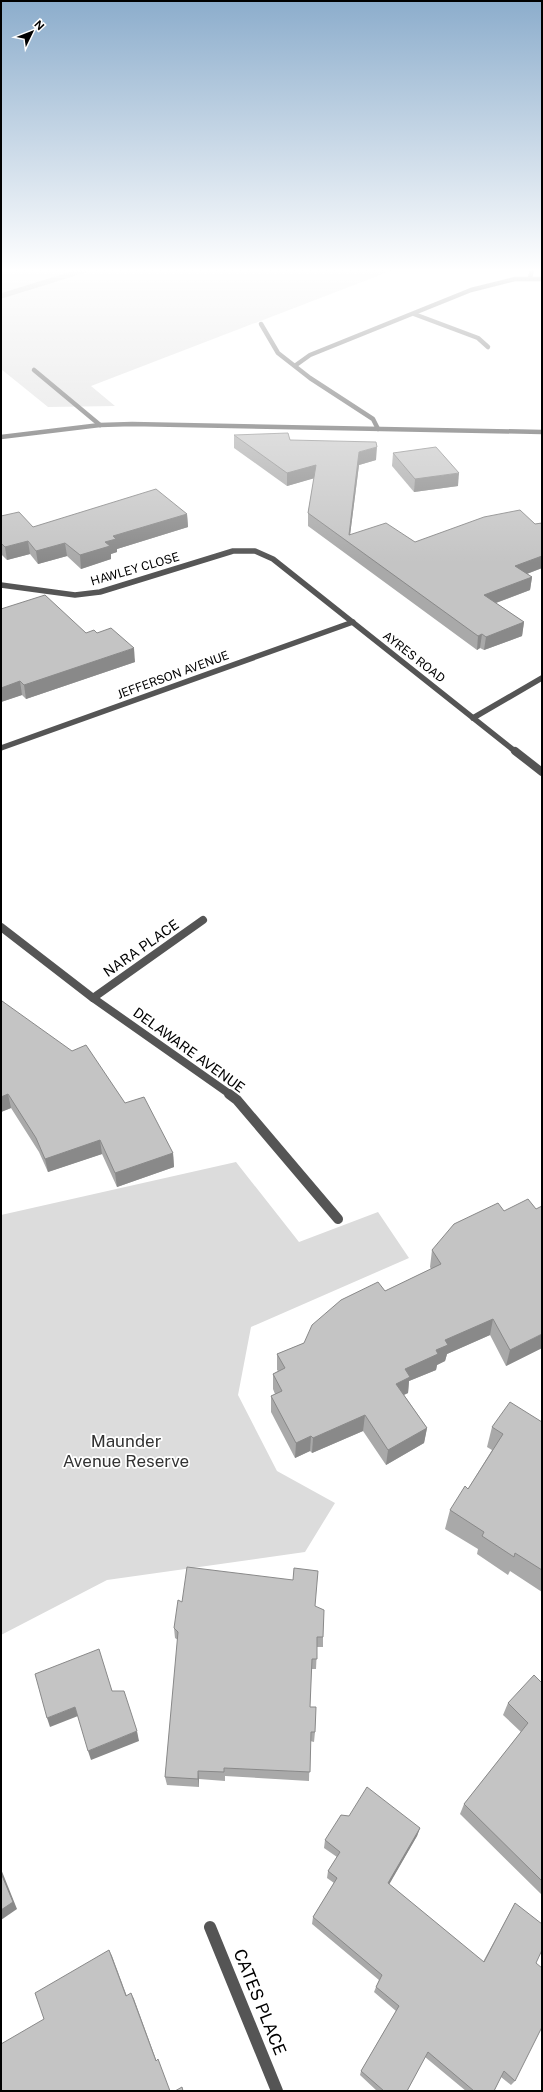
<svg xmlns="http://www.w3.org/2000/svg" width="543" height="2092" viewBox="0 0 543 2092" font-family="'Public Sans',sans-serif">
<style>
.green{fill:#dcdcdc}
.lines{fill:none;stroke-linecap:round;stroke-linejoin:round}
.stream{stroke:#a3a3a3;stroke-width:5}
.street-far4{stroke:#555;stroke-width:4.5}
.street-far3{stroke:#555;stroke-width:5.5}
.street-far2{stroke:#555;stroke-width:8}
.street-far1{stroke:#555;stroke-width:10}
.street{stroke:#555;stroke-width:12}
.wall{fill:#a9a9a9}
.shaded-wall{fill:#898989}
.building{fill:#c4c4c4;stroke:#898989}
.labels{text-anchor:middle;stroke-width:3.5;stroke-linejoin:round;paint-order:stroke}
.far-street-label{font-size:12px;fill:#000;stroke:#fff}
.street-label{font-size:14px;fill:#000;stroke:#fff}
.near-park-label{font-size:17px;fill:#333;stroke:#fff}
.near-street-label{font-size:17px;fill:#000;stroke:#fff}
</style>
<rect width="100%" height="100%" fill="#fff"/>
<!-- green -->
<g class="green">
<polygon points="1,270 393,270 91,386 115,406 48,407 1,369"/>
<polygon points="236,1162 299,1242 378,1212 409,1258 251,1327 238,1395 277,1471 335,1503 305,1552 107,1580 1,1635 1,1215"/>
</g>
<g class="lines">
<!-- stream -->
<polyline class="stream" points="1,296 85,270"/>
<!-- street-far4 -->
<g class="street-far4">
<polyline points="530,278 532,270"/>
<polyline points="414,314 478,338 488,347"/>
<polyline points="261,324 278,353 310,378 373,419 378,429"/>
<polyline points="296,365 310,355 471,290 515,279 542,279"/>
<polyline points="34,370 100,425"/>
<polyline points="1,437 100,425 132,424 542,432"/>
</g>
<!-- street-far3 -->
<g class="street-far3">
<polyline points="1,585 75,595 100,592 233,551 255,551 273,559 516,752"/>
<polyline points="473,718 542,678"/>
<polyline points="1,748 353,622"/>
</g>
<!-- street-far2 -->
<g class="street-far2">
<polyline points="515,751 542,772"/>
<polyline points="1,927 93,998 231,1095"/>
<polyline points="93,998 203,920"/>
</g>
<!-- street-far1 -->
<polyline class="street-far1" points="229,1094 237,1100 338,1219"/>
<!-- street -->
<polyline class="street" points="210,1927 277,2091"/>
</g>
<!-- wall -->
<g class="wall">
<polygon points="234,435 290,440 376,460 359,465 350,535 415,542 542,523 542,568 527,574 532,577 530,590 496,603 524,622 522,636 484,650 480,648 477,650 308,526 308,513 314,478 287,486 234,448"/>
<polygon points="393,453 458,486 414,492 392,466"/>
<polygon points="187,514 188,527 117,549 117,552 111,554 111,559 81,569 67,556 38,564 30,554 7,560 1,554 1,516 33,527"/>
<polygon points="1,609 86,633 135,662 26,699 22,695 1,702"/>
<polygon points="1,1002 125,1103 173,1153 174,1167 117,1187 102,1154 48,1172 39,1152 11,1108 1,1112"/>
<polygon points="432,1250 542,1348 506,1366 490,1335 447,1354 445,1361 437,1365 436,1370 409,1381 408,1393 404,1395 427,1428 424,1443 386,1465 363,1431 312,1453 310,1451 295,1458 271,1412 271,1396 275,1394 273,1389 273,1374 278,1371 277,1370 277,1354 304,1343 385,1291 431,1269 430,1267"/>
<polygon points="542,1422 542,1592 510,1571 508,1575 477,1554 478,1549 445,1529 450,1510 468,1489 492,1450 487,1447 492,1427"/>
<polygon points="182,1602 315,1606 323,1637 323,1647 317,1647 316,1669 311,1669 310,1707 315,1732 314,1742 310,1741 309,1781 225,1776 225,1781 199,1779 199,1787 167,1785 165,1777 178,1640 175,1638 174,1628"/>
<polygon points="542,1683 542,1895 460,1814 464,1804 521,1732 503,1715 508,1703"/>
<polygon points="420,1828 417,1836 389,1884 483,1962 515,1903 536,1963 515,2081 511,2085 501,2077 494,2091 466,2091 425,2057 407,2091 377,2091 360,2075 361,2071 396,2011 374,1992 376,1987 379,1980 312,1924 313,1917 334,1883 327,1878 328,1871 337,1857 324,1848 325,1840"/>
</g>
<!-- shaded-wall -->
<g class="shaded-wall">
<polygon points="377,447 376,460 359,465 349,543 349,535 359,452"/>
<polygon points="316,465 315,478 287,486 287,473"/>
<polygon points="459,473 458,486 414,492 415,479"/>
<polygon points="187,514 188,527 117,549 117,552 111,554 111,559 81,569 80,555 105,542 113,536"/>
<polygon points="28,541 30,554 7,560 5,547"/>
<polygon points="65,543 67,556 38,564 36,551"/>
<polygon points="542,556 542,568 513,579 515,566"/>
<polygon points="532,577 530,590 482,608 484,595"/>
<polygon points="524,622 522,636 484,650 486,637"/>
<polygon points="482,634 480,648 477,650 478,636"/>
<polygon points="134,648 135,662 26,699 24,685"/>
<polygon points="20,681 22,695 1,702 1,688"/>
<polygon points="8,1094 11,1108 1,1112 1,1097"/>
<polygon points="100,1140 102,1154 48,1172 45,1159"/>
<polygon points="173,1153 174,1167 117,1187 115,1173"/>
<polygon points="493,1319 490,1335 447,1354 445,1361 437,1365 436,1370 409,1381 408,1393 394,1399 396,1384 405,1369 436,1350 445,1340"/>
<polygon points="542,1334 542,1348 506,1366 510,1350"/>
<polygon points="365,1415 363,1431 312,1453 313,1438"/>
<polygon points="427,1428 424,1443 386,1465 388,1450"/>
<polygon points="311,1436 310,1451 295,1458 296,1443"/>
<polygon points="75,1707 78,1716 50,1727 47,1718"/>
<polygon points="137,1731 139,1741 91,1760 88,1751"/>
<polygon points="198,1771 199,1779 199,1787 198,1779"/>
<polygon points="420,1828 417,1836 386,1890 388,1883"/>
<polygon points="1,1869 17,1909 1,1920"/>
<polygon points="109,1950 112,1956 129,2002 126,1996"/>
<polygon points="131,1993 134,1999 158,2065 156,2061"/>
</g>
<!-- building -->
<g class="building">
<polygon points="288,433 290,440 376,442 377,447 359,452 349,535 386,523 415,542 484,517 520,510 535,524 542,523 542,556 515,566 532,577 484,595 524,622 486,637 482,634 478,636 308,513 316,465 287,473 234,435"/>
<polygon points="436,447 459,473 415,479 393,453"/>
<polygon points="156,489 187,514 113,536 116,539 105,542 110,546 80,555 65,543 36,551 28,541 5,547 1,543 1,516 19,512 33,527"/>
<polygon points="45,595 86,633 94,630 97,633 111,628 134,648 24,685 20,681 1,688 1,609"/>
<polygon points="2,1001 72,1051 86,1045 125,1103 144,1097 173,1153 115,1173 100,1140 45,1159 36,1138 8,1094 1,1097 1,1002"/>
<polygon points="528,1199 536,1209 542,1206 542,1334 510,1350 493,1319 445,1340 448,1345 436,1350 438,1354 405,1369 410,1377 396,1384 427,1428 388,1450 365,1415 313,1438 311,1436 296,1443 271,1396 282,1391 273,1374 285,1368 277,1354 304,1343 312,1325 341,1300 378,1282 385,1291 441,1264 432,1250 454,1224 498,1203 504,1211"/>
<polygon points="510,1402 542,1422 542,1570 515,1553 514,1557 482,1536 484,1532 450,1510 465,1486 468,1489 503,1434 492,1427"/>
<polygon points="187,1567 293,1580 294,1568 318,1571 315,1606 324,1610 323,1637 317,1637 317,1659 312,1659 310,1707 316,1707 315,1732 311,1732 310,1772 224,1768 224,1772 198,1771 198,1779 165,1777 178,1632 174,1628 178,1600 182,1602"/>
<polygon points="99,1649 112,1691 124,1691 137,1731 88,1751 75,1707 47,1718 35,1674"/>
<polygon points="534,1675 542,1683 542,1881 464,1804 528,1723 508,1703"/>
<polygon points="367,1787 420,1828 388,1883 484,1962 515,1903 542,1924 542,1950 536,1963 542,1968 542,2027 515,2081 504,2071 494,2091 474,2091 428,2052 407,2091 384,2091 361,2071 399,2006 376,1987 382,1975 313,1917 337,1878 328,1871 340,1852 325,1840 341,1815 349,1816"/>
<polygon points="1,1873 13,1902 1,1910"/>
<polygon points="109,1950 126,1996 131,1993 156,2061 158,2059 170,2091 1,2091 1,2044 44,2019 35,1993"/>
<polygon points="182,2087 183,2091 175,2091"/>
</g>
<!-- sky -->
<linearGradient id="sky" x2="0" y2="1"><stop stop-color="#8cadcc"/><stop offset="0.48" stop-color="#fff"/><stop offset="1" stop-color="#fff" stop-opacity="0"/></linearGradient>
<rect width="543" height="563" fill="url(#sky)"/>
<g class="labels">
<!-- far-street labels -->
<g class="far-street-label">
<text transform="translate(135 569) rotate(-16)" y="4">HAWLEY CLOSE</text>
<text transform="translate(414 657) rotate(38)" y="4">AYRES ROAD</text>
<text transform="translate(173 675) rotate(-20)" y="4">JEFFERSON AVENUE</text>
</g>
<!-- street labels -->
<g class="street-label">
<text transform="translate(141 948) rotate(-35)" y="5">NARA PLACE</text>
<text transform="translate(189 1050) rotate(36)" y="5">DELAWARE AVENUE</text>
</g>
<!-- near-park labels -->
<g class="near-park-label">
<text x="126" y="1447">Maunder<tspan x="126" dy="20">Avenue Reserve</tspan></text>
</g>
<!-- near-street labels -->
<g class="near-street-label">
<text transform="translate(260 2002) rotate(68)" y="6">CATES PLACE</text>
</g>
</g>
<!-- border -->
<rect width="543" height="2092" fill="none" stroke="#000000" stroke-width="4"/>
<!-- north arrow -->
<g transform="translate(32 32) rotate(47)" stroke="#ffffff" stroke-width="3" paint-order="stroke">
<path d="M0-3L7 15L0 10L-7 15Z" fill="#000000"/>
<text y="-6" font-size="11" font-weight="bold" text-anchor="middle" fill="#000000">N</text>
</g>
</svg>
